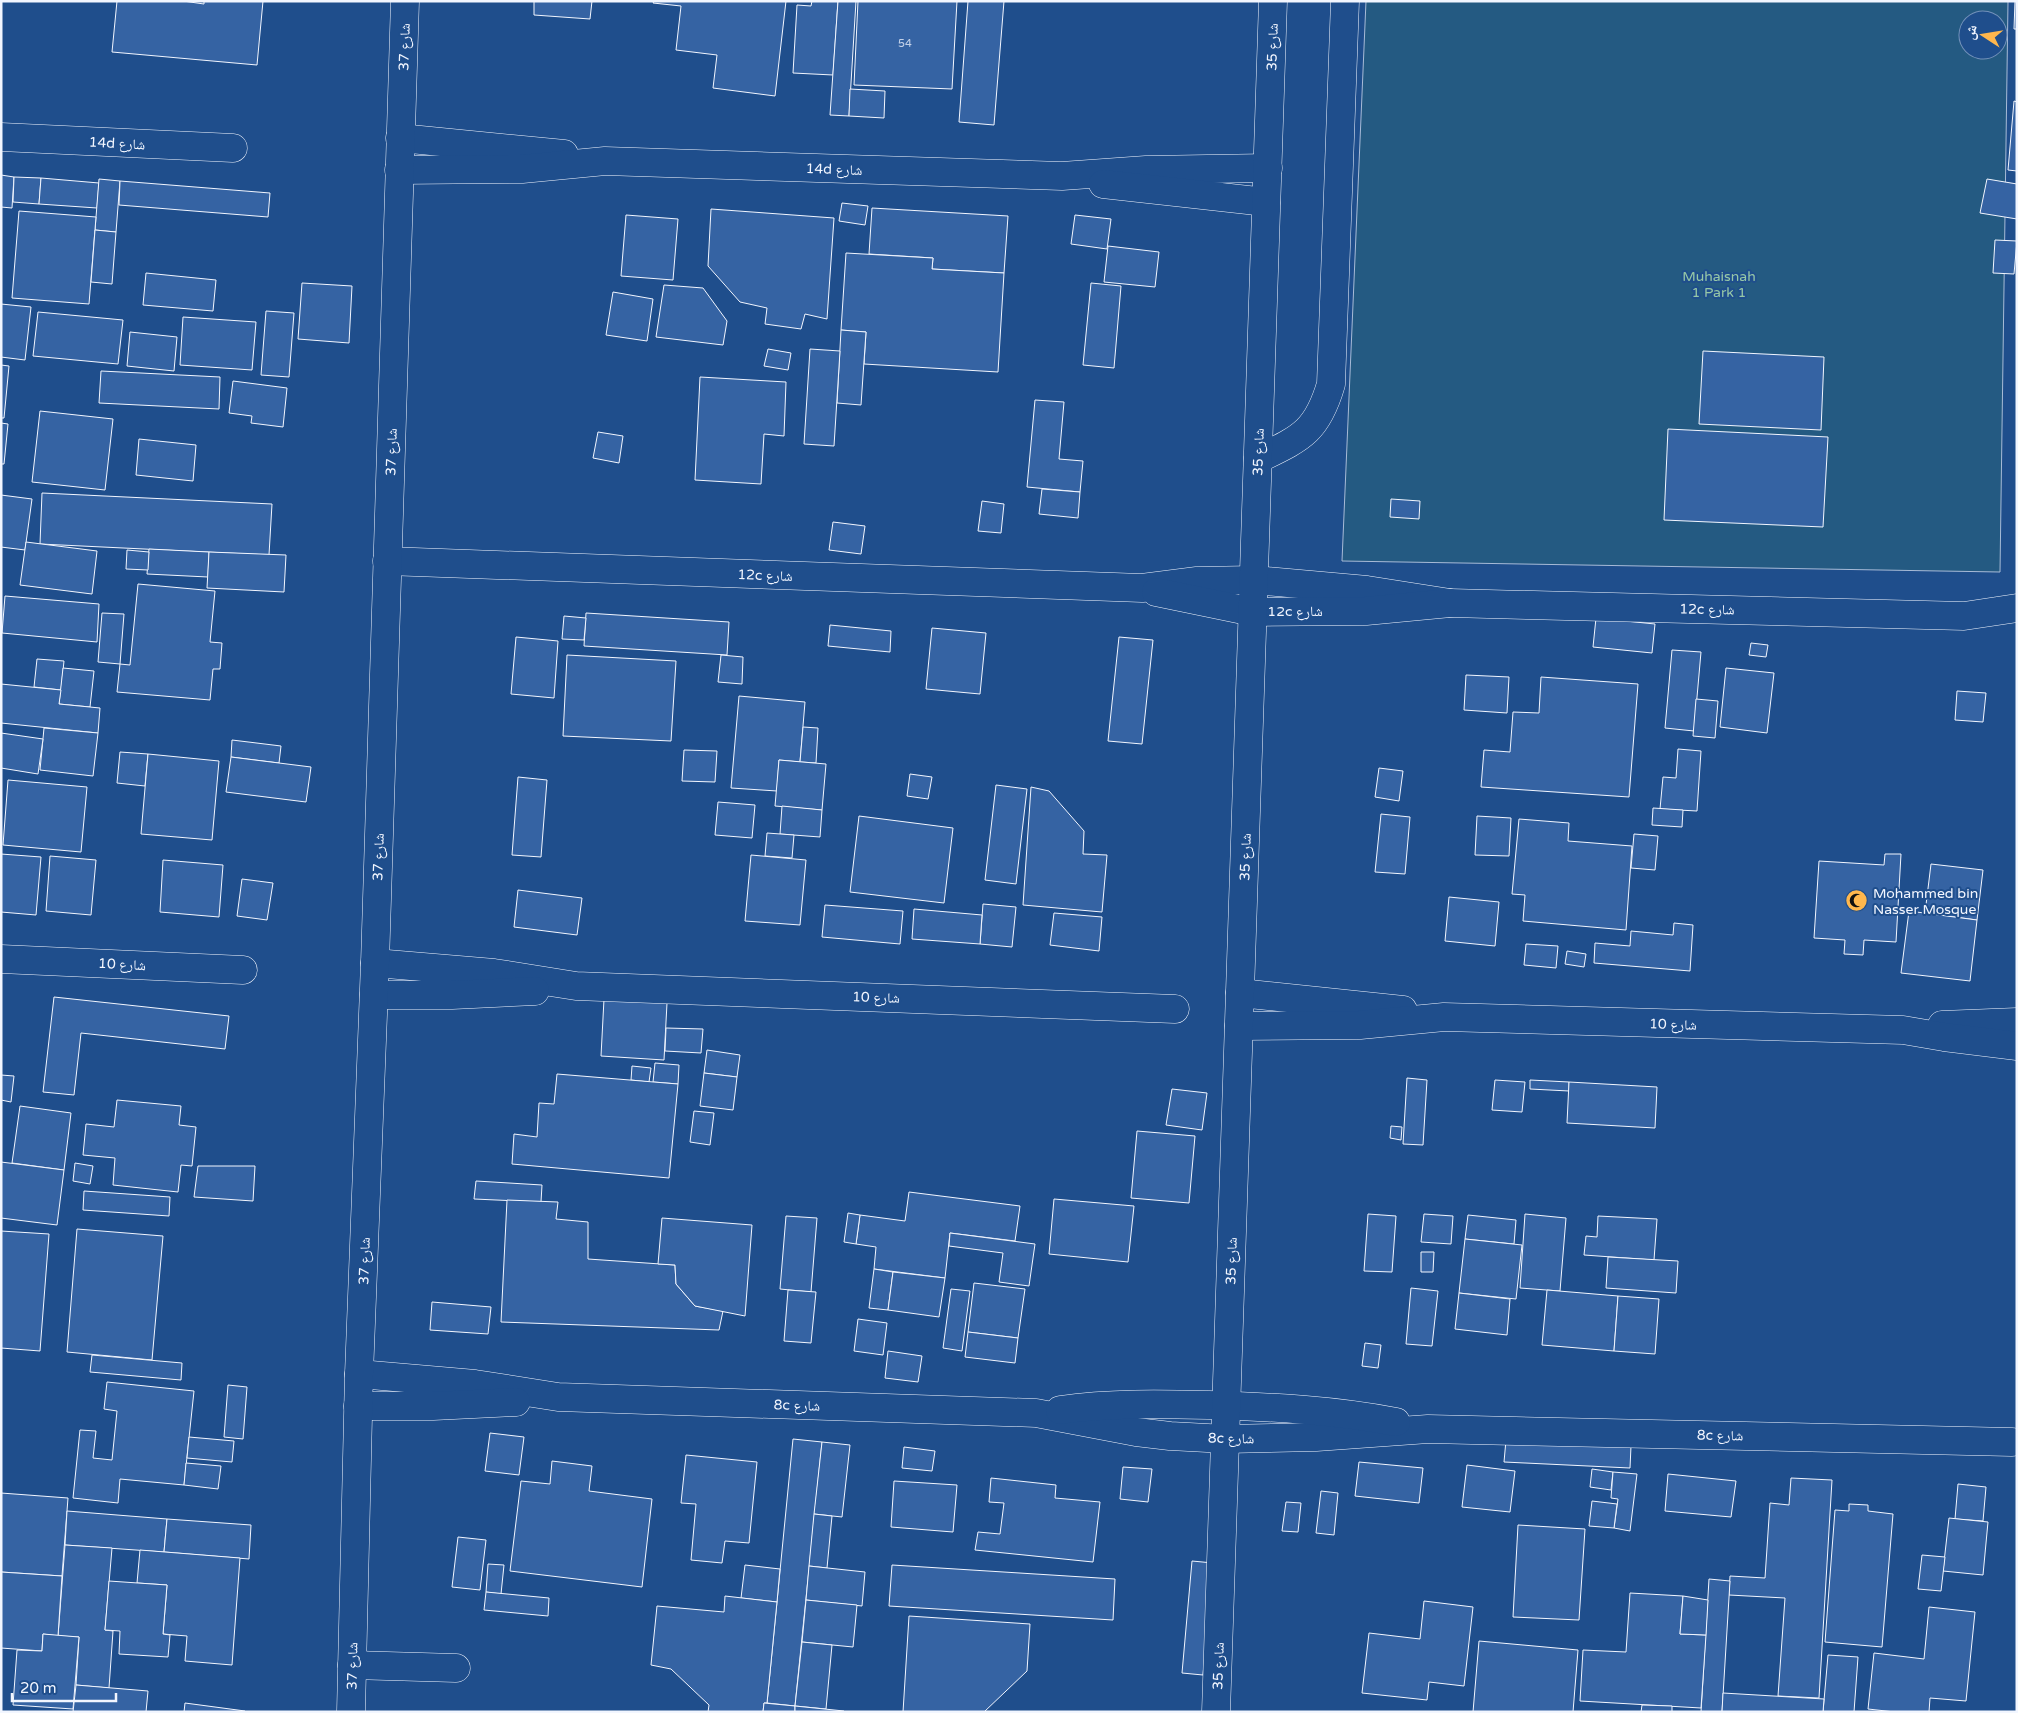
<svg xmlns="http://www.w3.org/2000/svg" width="2018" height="1713" viewBox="0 0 2018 1713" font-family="'Varela Round','Noto Naskh Arabic',sans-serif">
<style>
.green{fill:#245a82;stroke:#a8bbd7;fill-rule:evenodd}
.building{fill:#3563a3;stroke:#f2f6ff}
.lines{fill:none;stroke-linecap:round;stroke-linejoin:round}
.minor-casing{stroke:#f2f6ff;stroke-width:29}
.minor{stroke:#1f4e8c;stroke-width:28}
.labels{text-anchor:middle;stroke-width:4;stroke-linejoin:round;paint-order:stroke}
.number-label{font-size:11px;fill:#c3d1e8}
.street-label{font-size:14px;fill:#f2f6ff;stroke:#1f4e8c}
.park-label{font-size:14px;fill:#97c8a6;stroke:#1f4e8c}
.poi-label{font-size:14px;fill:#f2f6ff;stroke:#1f4e8c;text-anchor:start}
</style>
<rect width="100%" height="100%" fill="#1f4e8c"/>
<!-- green -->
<path class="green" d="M 1366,1 L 2008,1 L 2000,572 L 1342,561 ZM 1968,20 L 1998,20 L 1998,50 L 1968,50 Z"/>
<!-- building -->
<g class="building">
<polygon points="117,1 183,1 204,4 204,1 263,1 257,65 112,52"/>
<polygon points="534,1 592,1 590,19 534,15"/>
<polygon points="654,1 786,1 775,96 713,88 717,55 676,50 681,6 653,3"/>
<polygon points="812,1 838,1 833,75 793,73 797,5 811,6"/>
<polygon points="838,1 856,1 849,116 830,115"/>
<polygon points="858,1 957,1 952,89 854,85"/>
<polygon points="968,1 1004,1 994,125 959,122"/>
<polygon points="2015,1 2017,1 2017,29 2014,29"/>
<polygon points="850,89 885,91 884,118 849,116"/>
<polygon points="2014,101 2017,102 2017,171 2008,170"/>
<polygon points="1,175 14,177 12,208 1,207"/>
<polygon points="14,177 41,178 39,204 13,202"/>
<polygon points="41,178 99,183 97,208 39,204"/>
<polygon points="99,179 120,181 116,232 95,230"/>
<polygon points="1987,179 2017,184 2017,219 1980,213"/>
<polygon points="120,181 270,193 268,217 119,205"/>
<polygon points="842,203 868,206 865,225 839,221"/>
<polygon points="872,208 1008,216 1004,273 932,269 933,258 869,254"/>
<polygon points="711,209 834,218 827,319 805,314 801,329 765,324 767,308 740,302 708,266"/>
<polygon points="19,211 96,217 89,304 12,298"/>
<polygon points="626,215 678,219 673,280 621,276"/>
<polygon points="1075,215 1111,219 1107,249 1071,244"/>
<polygon points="95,230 116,232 112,284 91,282"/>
<polygon points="1995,240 2017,241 2014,274 1993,273"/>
<polygon points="1108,246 1159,252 1155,287 1104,282"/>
<polygon points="846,253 933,258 932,269 1004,273 998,372 864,364 866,332 841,330"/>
<polygon points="146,273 216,280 213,311 143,305"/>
<polygon points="302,283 352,286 349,343 298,339"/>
<polygon points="1091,283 1121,286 1114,368 1083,365"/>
<polygon points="664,285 703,288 727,321 723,345 656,337"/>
<polygon points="613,292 653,299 647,341 606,335"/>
<polygon points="1,304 31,307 25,360 1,357"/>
<polygon points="266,311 294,313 289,377 261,375"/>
<polygon points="38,312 123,320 118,364 33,356"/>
<polygon points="183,317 256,322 252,370 180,365"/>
<polygon points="841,330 866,332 861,405 837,403"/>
<polygon points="130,332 177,337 174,371 127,366"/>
<polygon points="768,349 791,353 788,370 764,366"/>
<polygon points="810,349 840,351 834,446 804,444"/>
<polygon points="1703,351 1824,357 1821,430 1699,424"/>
<polygon points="1,365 9,366 4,418 1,418"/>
<polygon points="101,371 220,377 219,409 99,403"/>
<polygon points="700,377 786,382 784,436 764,434 761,484 695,480"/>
<polygon points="233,381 287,388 283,427 251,423 252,416 229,413"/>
<polygon points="1035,400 1064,402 1059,459 1083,461 1080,492 1027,487"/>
<polygon points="40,411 113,419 105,490 32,482"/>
<polygon points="1,423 8,424 4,464 1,464"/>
<polygon points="1668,429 1828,437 1823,527 1664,520"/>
<polygon points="598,432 623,436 619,463 593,458"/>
<polygon points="139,439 196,445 193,481 136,475"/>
<polygon points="1042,489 1080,492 1078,518 1039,514"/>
<polygon points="42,493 272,504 269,555 40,544"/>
<polygon points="1,495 32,499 25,550 1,547"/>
<polygon points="1391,499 1420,501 1419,519 1390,517"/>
<polygon points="982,501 1004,504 1001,533 978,531"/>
<polygon points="833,522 865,526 861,554 829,550"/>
<polygon points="26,542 97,551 92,594 20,585"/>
<polygon points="149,549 209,552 208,577 147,574"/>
<polygon points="127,550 149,552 148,570 126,569"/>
<polygon points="209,552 286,555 284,592 207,588"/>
<polygon points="138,584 215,591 210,642 222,643 220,669 213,669 210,700 117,692 120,664 130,665"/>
<polygon points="5,596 99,604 97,642 2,633"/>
<polygon points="102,613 124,614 120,664 98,662"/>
<polygon points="586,613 729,622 727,655 584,646"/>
<polygon points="564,616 586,618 584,640 562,639"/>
<polygon points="1596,618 1655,624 1652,653 1593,647"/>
<polygon points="830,625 891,631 890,652 828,646"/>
<polygon points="932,628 986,633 980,694 926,689"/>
<polygon points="516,637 558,641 554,698 511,694"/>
<polygon points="1119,637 1153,640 1142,744 1108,741"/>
<polygon points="1751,643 1768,645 1766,657 1749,655"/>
<polygon points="1672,650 1701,652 1694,731 1665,728"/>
<polygon points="567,655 676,661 671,741 563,736"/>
<polygon points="721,655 743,657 742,684 718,682"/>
<polygon points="37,659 64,661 61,690 34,687"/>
<polygon points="63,668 94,671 90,707 59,704"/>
<polygon points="1726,668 1774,673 1767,733 1720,727"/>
<polygon points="1466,675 1509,677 1507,713 1464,710"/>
<polygon points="1541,677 1638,684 1629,797 1481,787 1484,750 1510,752 1513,712 1539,713"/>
<polygon points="1,684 61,690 59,704 100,708 98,733 1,723"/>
<polygon points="1957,691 1986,693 1983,722 1955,720"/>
<polygon points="739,696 805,702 800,762 779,760 777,791 731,788"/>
<polygon points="1696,699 1718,701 1715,738 1693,736"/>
<polygon points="803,727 818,728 816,763 800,762"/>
<polygon points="44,728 98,733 93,776 40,770"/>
<polygon points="1,733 43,739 38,774 1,768"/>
<polygon points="232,740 281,746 279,763 231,757"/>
<polygon points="1678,749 1701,751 1697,811 1660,809 1663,777 1676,778"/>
<polygon points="684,750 717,751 715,782 682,781"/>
<polygon points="120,752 148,754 145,786 117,783"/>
<polygon points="148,754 219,761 212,840 141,834"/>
<polygon points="231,757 311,767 306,802 226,792"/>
<polygon points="779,760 826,764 822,810 775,806"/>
<polygon points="1379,768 1403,771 1399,801 1375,797"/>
<polygon points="910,774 932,777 928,799 907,796"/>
<polygon points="518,777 547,780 541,857 512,855"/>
<polygon points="8,780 87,787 81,852 3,845"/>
<polygon points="996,785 1027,789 1016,884 985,880"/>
<polygon points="1031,787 1049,791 1084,831 1083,854 1107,855 1102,912 1023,905"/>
<polygon points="718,802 755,805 752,838 715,835"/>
<polygon points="782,806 822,810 820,837 780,834"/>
<polygon points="1653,808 1683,810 1682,827 1652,825"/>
<polygon points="1381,814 1410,817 1405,874 1375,872"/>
<polygon points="859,816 953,828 944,903 850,892"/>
<polygon points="1477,816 1511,818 1509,856 1475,855"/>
<polygon points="1519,819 1569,823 1568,841 1632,846 1626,930 1523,921 1525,895 1512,894"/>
<polygon points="767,833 794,835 792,858 765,856"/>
<polygon points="1634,834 1658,836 1655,870 1631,868"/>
<polygon points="1,854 41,857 36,915 1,912"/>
<polygon points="1885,854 1901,854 1896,942 1864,940 1863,955 1844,954 1845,940 1814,938 1819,861 1884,865"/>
<polygon points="751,855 806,860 800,925 745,921"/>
<polygon points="50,856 96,860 91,915 46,911"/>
<polygon points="163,860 223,865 219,917 160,912"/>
<polygon points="1931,864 1983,870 1977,920 1925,913"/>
<polygon points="242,879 273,883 267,920 237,916"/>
<polygon points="518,890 582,898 577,935 514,927"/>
<polygon points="1449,897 1499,902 1495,946 1445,941"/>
<polygon points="983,904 1016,907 1012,947 980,944"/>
<polygon points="825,905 903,911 900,944 822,937"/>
<polygon points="914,909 982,915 980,944 912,939"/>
<polygon points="1909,911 1977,920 1970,981 1901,973"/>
<polygon points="1054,913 1102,917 1099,951 1050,945"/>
<polygon points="1674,923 1693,925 1690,971 1594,963 1595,943 1630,946 1631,931 1673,935"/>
<polygon points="1526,944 1558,946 1556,968 1524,965"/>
<polygon points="1567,951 1586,954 1584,967 1565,964"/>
<polygon points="54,997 229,1016 225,1049 81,1033 74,1095 43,1092"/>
<polygon points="604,999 667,1003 664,1060 601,1056"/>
<polygon points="666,1028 703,1029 701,1053 665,1051"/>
<polygon points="707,1050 740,1055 737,1077 704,1073"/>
<polygon points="655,1063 679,1065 678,1084 653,1082"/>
<polygon points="632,1066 651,1068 649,1082 631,1080"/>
<polygon points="704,1073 737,1077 733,1110 700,1106"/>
<polygon points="557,1074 678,1084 669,1178 512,1164 514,1134 537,1137 539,1103 554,1104"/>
<polygon points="1,1075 14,1076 11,1102 1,1100"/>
<polygon points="1407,1078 1427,1080 1423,1145 1403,1144"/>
<polygon points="1495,1080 1525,1082 1522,1112 1492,1110"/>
<polygon points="1530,1080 1569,1082 1569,1091 1530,1089"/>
<polygon points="1569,1082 1657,1087 1655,1128 1567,1123"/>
<polygon points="1172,1089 1207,1093 1202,1130 1166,1125"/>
<polygon points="117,1100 181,1106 179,1125 196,1127 192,1166 181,1165 178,1192 113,1185 115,1158 83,1155 86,1124 114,1127"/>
<polygon points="20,1106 71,1113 64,1170 12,1163"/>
<polygon points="694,1111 714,1113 710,1145 690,1142"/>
<polygon points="1391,1126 1402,1127 1401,1140 1390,1138"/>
<polygon points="1137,1131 1195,1136 1189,1203 1131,1198"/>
<polygon points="1,1162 64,1170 57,1225 1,1218"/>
<polygon points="75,1163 93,1166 90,1184 73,1181"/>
<polygon points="198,1166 255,1166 253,1201 194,1197"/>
<polygon points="476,1181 542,1185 541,1202 474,1199"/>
<polygon points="84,1191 170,1197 169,1216 83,1210"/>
<polygon points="909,1192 1020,1206 1015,1241 950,1233 945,1278 874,1269 876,1247 856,1244 860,1215 905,1221"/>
<polygon points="1054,1199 1134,1206 1128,1262 1049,1254"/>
<polygon points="507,1200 558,1202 556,1219 588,1222 588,1259 675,1265 676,1284 695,1306 723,1311 719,1330 501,1322"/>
<polygon points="848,1213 860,1215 856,1244 844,1242"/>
<polygon points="1368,1214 1396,1216 1392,1272 1364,1271"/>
<polygon points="1424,1214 1453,1216 1451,1244 1421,1242"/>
<polygon points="1525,1214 1566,1218 1560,1291 1520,1288"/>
<polygon points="1468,1215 1516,1220 1514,1244 1465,1239"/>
<polygon points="786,1216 817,1218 811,1292 780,1289"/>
<polygon points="1598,1216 1657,1219 1654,1260 1584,1255 1586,1236 1597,1237"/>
<polygon points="662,1218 752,1225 745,1316 695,1306 676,1284 675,1265 658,1264"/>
<polygon points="77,1229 163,1236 152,1360 67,1352"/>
<polygon points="1,1231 49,1234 40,1351 1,1348"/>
<polygon points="950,1233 1035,1244 1029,1286 999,1282 1003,1253 949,1246"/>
<polygon points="1465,1239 1522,1245 1516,1299 1459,1293"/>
<polygon points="1421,1252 1434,1252 1433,1272 1421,1272"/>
<polygon points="1608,1257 1678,1261 1676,1293 1606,1288"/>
<polygon points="874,1269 893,1272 888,1310 869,1308"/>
<polygon points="893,1272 945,1278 939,1317 888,1310"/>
<polygon points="974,1283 1025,1289 1018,1338 968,1332"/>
<polygon points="1411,1288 1438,1291 1432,1346 1406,1344"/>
<polygon points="951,1289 970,1291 962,1351 943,1348"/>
<polygon points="788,1290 816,1292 811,1343 784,1341"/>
<polygon points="1547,1290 1618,1296 1614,1351 1542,1345"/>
<polygon points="1459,1293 1510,1299 1507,1335 1455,1329"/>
<polygon points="1618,1296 1659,1299 1655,1354 1614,1351"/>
<polygon points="432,1302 491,1307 488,1334 430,1330"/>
<polygon points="858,1319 887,1323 883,1355 854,1351"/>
<polygon points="968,1332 1018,1338 1015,1363 965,1357"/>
<polygon points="1365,1343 1381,1345 1378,1368 1362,1366"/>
<polygon points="888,1351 922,1356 918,1382 885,1378"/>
<polygon points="92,1355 182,1363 181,1380 90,1372"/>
<polygon points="107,1382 194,1391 184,1485 120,1479 118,1503 73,1498 80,1430 96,1431 93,1458 112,1460 117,1411 104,1409"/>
<polygon points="228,1385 247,1387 243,1439 224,1437"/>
<polygon points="490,1433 524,1437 519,1475 485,1471"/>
<polygon points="189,1437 234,1441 232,1462 187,1458"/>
<polygon points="793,1439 822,1442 795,1706 767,1703"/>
<polygon points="1506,1440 1631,1446 1630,1468 1504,1462"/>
<polygon points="822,1442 850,1445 842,1517 814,1514"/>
<polygon points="904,1447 935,1451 932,1471 902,1468"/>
<polygon points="686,1455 757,1462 749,1543 725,1541 722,1563 691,1560 696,1504 681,1503"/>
<polygon points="552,1461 592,1466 589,1491 652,1499 642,1587 510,1571 521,1481 550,1484"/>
<polygon points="1359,1462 1423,1468 1419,1503 1355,1496"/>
<polygon points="186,1463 221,1466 218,1489 184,1485"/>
<polygon points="1467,1465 1515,1471 1510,1512 1462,1507"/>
<polygon points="1123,1467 1152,1469 1148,1502 1120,1499"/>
<polygon points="1592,1469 1613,1472 1611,1490 1590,1487"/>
<polygon points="1613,1472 1637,1474 1630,1531 1614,1528 1618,1499 1611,1498"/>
<polygon points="1668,1474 1736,1481 1731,1517 1665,1511"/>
<polygon points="991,1478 1056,1485 1055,1498 1100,1502 1093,1562 975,1550 978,1532 1000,1534 1004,1503 989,1502"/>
<polygon points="1791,1478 1832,1480 1819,1698 1778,1696 1785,1598 1729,1595 1730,1576 1765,1578 1770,1503 1789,1505"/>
<polygon points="894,1481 957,1485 953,1532 891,1527"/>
<polygon points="1958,1484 1986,1487 1983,1521 1955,1519"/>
<polygon points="1321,1491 1338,1493 1334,1535 1316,1533"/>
<polygon points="1,1493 68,1498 62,1576 1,1572"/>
<polygon points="1592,1501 1617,1504 1614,1528 1589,1526"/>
<polygon points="1286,1502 1301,1503 1298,1532 1282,1531"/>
<polygon points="1849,1504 1868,1505 1868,1511 1893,1514 1882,1647 1825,1642 1835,1510 1849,1511"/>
<polygon points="67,1511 167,1519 164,1552 65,1545"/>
<polygon points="814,1514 832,1516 827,1568 809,1566"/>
<polygon points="1949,1518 1988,1522 1983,1575 1943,1571"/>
<polygon points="167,1519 251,1525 249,1559 164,1552"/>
<polygon points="1518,1525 1585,1529 1579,1620 1513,1617"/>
<polygon points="458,1537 486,1540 480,1590 452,1587"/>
<polygon points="65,1545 112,1548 105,1630 113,1631 109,1688 76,1685 79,1637 58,1636"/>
<polygon points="140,1550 240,1558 232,1665 185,1661 187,1636 163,1634 167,1585 137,1583"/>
<polygon points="1922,1555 1945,1557 1941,1591 1918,1589"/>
<polygon points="1192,1561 1213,1563 1203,1675 1182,1673"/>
<polygon points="488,1564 504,1565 501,1594 486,1592"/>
<polygon points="745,1565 780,1569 777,1602 741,1598"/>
<polygon points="892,1565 1115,1579 1113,1620 889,1606"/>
<polygon points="809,1566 865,1572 862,1606 806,1600"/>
<polygon points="1,1572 62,1576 58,1636 43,1634 42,1651 1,1648"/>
<polygon points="1709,1579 1730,1581 1722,1712 1701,1712"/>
<polygon points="109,1581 167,1585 163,1634 170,1635 168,1657 119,1654 120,1631 105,1630"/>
<polygon points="486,1592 549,1598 548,1616 484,1610"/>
<polygon points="1630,1593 1683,1596 1680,1634 1706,1635 1701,1708 1580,1701 1583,1650 1626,1652"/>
<polygon points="725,1596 777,1602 767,1703 764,1703 763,1712 708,1712 709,1705 671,1669 651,1665 657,1606 724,1612"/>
<polygon points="1683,1596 1708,1600 1706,1635 1680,1634"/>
<polygon points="806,1600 857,1605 853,1647 802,1642"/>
<polygon points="1424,1601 1473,1607 1464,1686 1429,1682 1427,1700 1362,1693 1369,1633 1420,1639"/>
<polygon points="1929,1607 1975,1612 1966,1701 1930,1698 1929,1712 1895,1712 1868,1709 1874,1653 1924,1659"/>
<polygon points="909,1616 1030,1624 1027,1671 984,1712 903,1712"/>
<polygon points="43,1634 79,1637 73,1709 13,1705 17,1650 42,1651"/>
<polygon points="1479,1641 1578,1650 1573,1712 1473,1712"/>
<polygon points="802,1642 832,1645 826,1709 795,1706"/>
<polygon points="1828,1655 1858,1657 1854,1712 1823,1712"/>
<polygon points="76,1685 148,1691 146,1712 73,1712"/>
<polygon points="1723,1693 1824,1699 1823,1712 1722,1712"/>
<polygon points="185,1703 245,1711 245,1712 184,1712"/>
<polygon points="764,1703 795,1706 795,1712 763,1712"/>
<polygon points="1642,1705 1672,1706 1672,1712 1641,1712"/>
<polygon points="795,1706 844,1711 843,1712 795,1712"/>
</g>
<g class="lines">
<defs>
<g id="minor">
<polyline points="1,137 233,148"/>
<polyline points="400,138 564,154"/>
<polyline points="399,170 522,169 605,161 1062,176 1146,170 1268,168"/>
<polyline points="1103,184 1266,202"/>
<path d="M 1258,459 C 1301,438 1317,432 1331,384 L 1345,1"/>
<polyline points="387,561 1142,588 1197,581 1254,580 1367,590 1450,603"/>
<polyline points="1156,592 1253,612 1366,611 1450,603 1964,616 2017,608"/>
<polyline points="1,959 243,970"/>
<polyline points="375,963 494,973 576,986 1175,1009"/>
<polyline points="1240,993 1403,1010"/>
<polyline points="374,995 452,995 535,991"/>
<polyline points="1942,1025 2017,1022"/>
<polyline points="1239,1026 1360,1025 1444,1017 1903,1030 1944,1037 2017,1046"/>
<polyline points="359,1374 475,1384 558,1397 1036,1413 1136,1432 1170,1436 1226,1439 1316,1437 1428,1429 2012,1442"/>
<polyline points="358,1406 433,1406 516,1402"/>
<path d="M 1060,1410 C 1110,1403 1159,1404 1209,1405 C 1272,1407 1334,1410 1396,1422"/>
<polyline points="352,1665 456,1668"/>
<polyline points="351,1712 359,1374 375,963 405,1"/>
<polyline points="1216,1712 1273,1"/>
</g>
</defs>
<!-- minor casing -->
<use href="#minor" class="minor-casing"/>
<!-- minor -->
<use href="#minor" class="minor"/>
</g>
<!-- icons -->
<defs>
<symbol id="mosque-disc" viewBox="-11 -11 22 22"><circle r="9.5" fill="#ffb74d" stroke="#1f4e8c"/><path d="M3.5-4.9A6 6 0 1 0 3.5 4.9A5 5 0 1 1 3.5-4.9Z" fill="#111"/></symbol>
</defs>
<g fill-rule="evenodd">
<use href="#mosque-disc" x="1844" y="888" width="25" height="25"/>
</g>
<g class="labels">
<!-- number labels -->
<g class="number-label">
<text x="905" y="47">54</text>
</g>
<!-- street labels -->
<g class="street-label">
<text transform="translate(404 47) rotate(-88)" y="5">شارع 37</text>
<text transform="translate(1272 47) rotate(-88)" y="5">شارع 35</text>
<text transform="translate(117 143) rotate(3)" y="5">14d شارع</text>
<text transform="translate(834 169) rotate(2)" y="5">14d شارع</text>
<text transform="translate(391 452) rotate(-88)" y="5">شارع 37</text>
<text transform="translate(1258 452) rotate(-88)" y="5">شارع 35</text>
<text transform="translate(765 575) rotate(2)" y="5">12c شارع</text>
<text transform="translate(1707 609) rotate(1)" y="5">12c شارع</text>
<text x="1295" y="616">12c شارع</text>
<text transform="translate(378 857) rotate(-88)" y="5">شارع 37</text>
<text transform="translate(1245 857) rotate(-88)" y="5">شارع 35</text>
<text transform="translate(122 964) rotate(3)" y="5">شارع 10</text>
<text transform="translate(876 997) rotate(2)" y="5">شارع 10</text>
<text transform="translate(1673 1024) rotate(2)" y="5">شارع 10</text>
<text transform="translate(364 1261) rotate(-88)" y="5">شارع 37</text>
<text transform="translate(1231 1261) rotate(-88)" y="5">شارع 35</text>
<text transform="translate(797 1405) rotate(2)" y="5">8c شارع</text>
<text transform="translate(1720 1435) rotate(1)" y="5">8c شارع</text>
<text transform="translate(1231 1438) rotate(1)" y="5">8c شارع</text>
<text transform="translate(352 1666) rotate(-89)" y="5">شارع 37</text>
<text transform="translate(1218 1666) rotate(-88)" y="5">شارع 35</text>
</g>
<!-- park labels -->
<g class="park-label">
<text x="1719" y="281">Muhaisnah<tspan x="1719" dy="16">1 Park 1</tspan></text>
</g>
<!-- poi labels -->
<g class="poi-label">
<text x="1873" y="898">Mohammed bin<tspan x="1873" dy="16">Nasser Mosque</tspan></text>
</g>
</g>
<!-- border -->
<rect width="2018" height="1713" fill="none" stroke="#f2f6ff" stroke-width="5"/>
<!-- north arrow -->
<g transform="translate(1983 35) rotate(282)"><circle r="24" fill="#1f4e8c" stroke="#7391ba"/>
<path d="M0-4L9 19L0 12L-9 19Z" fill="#ffb74d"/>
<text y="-8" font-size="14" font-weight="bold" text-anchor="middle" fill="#f2f6ff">ش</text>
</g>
<!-- scale -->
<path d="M12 1693v8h104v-8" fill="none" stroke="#f2f6ff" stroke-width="2.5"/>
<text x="20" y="1693" font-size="15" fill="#f2f6ff" stroke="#1f4e8c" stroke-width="4" paint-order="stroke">20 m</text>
</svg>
